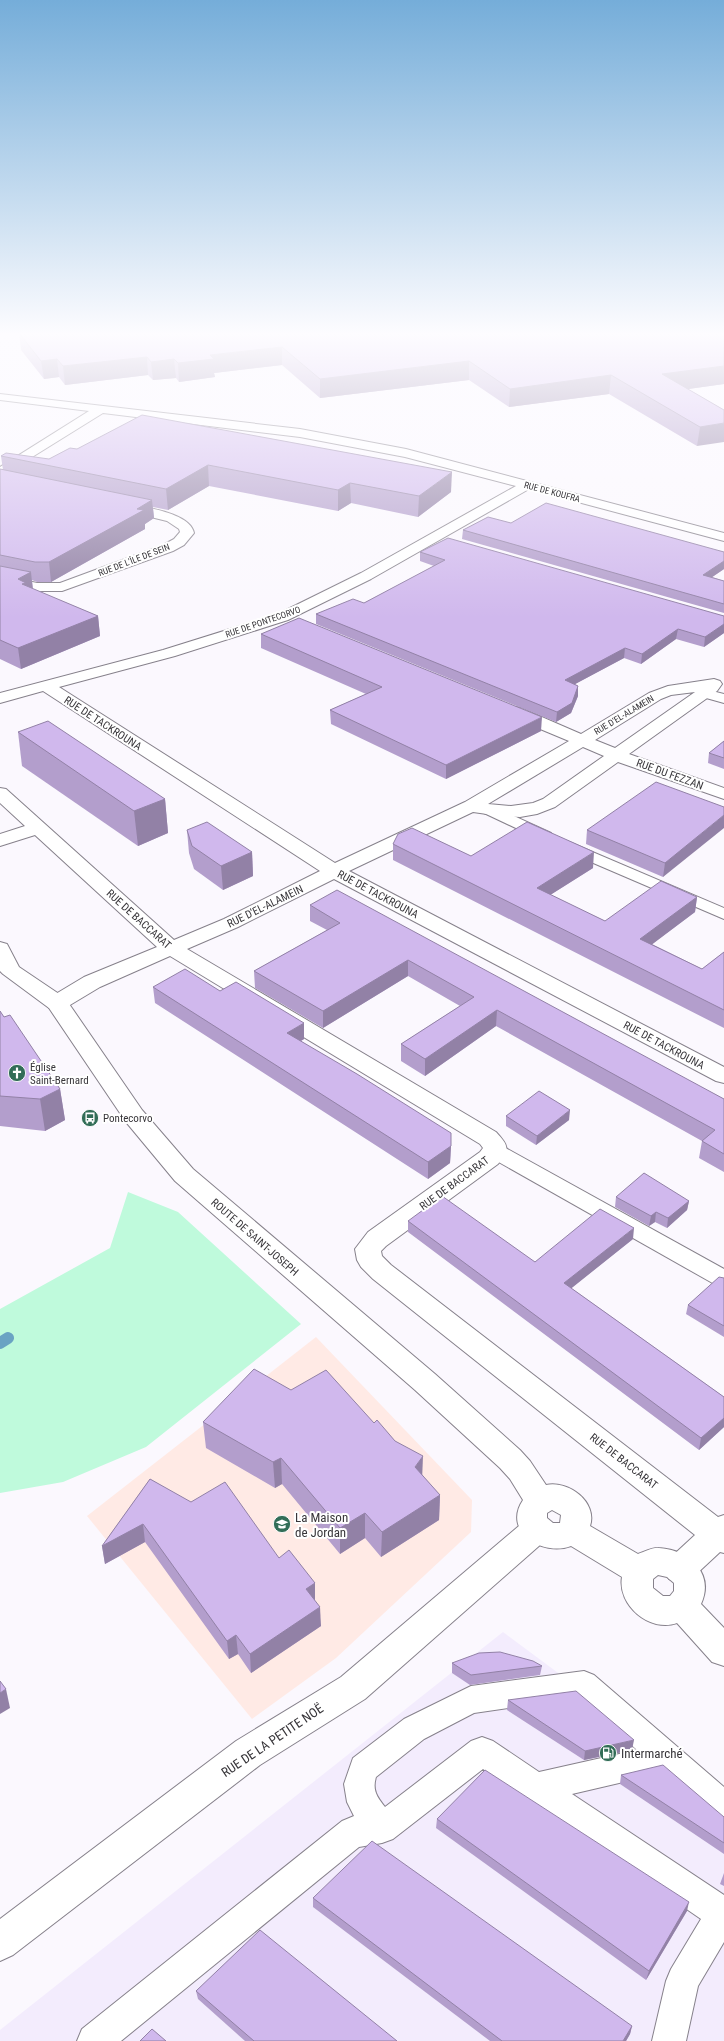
<svg xmlns="http://www.w3.org/2000/svg" width="724" height="2041" viewBox="0 0 724 2041" font-family="'Roboto Condensed',sans-serif">
<style>
.commercial{fill:#f3ecfd}
.education{fill:#ffeae5}
.green{fill:#bffadc}
.lines{fill:none;stroke-linecap:round;stroke-linejoin:round}
.stream{stroke:#6aa3c3;stroke-width:12}
.lane-casing{stroke:#86818b;stroke-width:2}
.street-casing{stroke:#86818b;stroke-width:2}
.secondary-casing{stroke:#86818b;stroke-width:2}
.lane{fill:#fff;fill-rule:evenodd}
.street{fill:#fff;fill-rule:evenodd}
.secondary{fill:#fff;fill-rule:evenodd}
.wall{fill:#b39ecc}
.shaded-wall{fill:#9281a6}
.building{fill:#d0b8ed;stroke:#9281a6}
.labels{text-anchor:middle;stroke-width:4;stroke-linejoin:round;paint-order:stroke}
.far-street-label{font-size:9px;fill:#38363a;stroke:#fff}
.street-label{font-size:11px;fill:#38363a;stroke:#fff}
.poi-label{font-size:11px;fill:#38363a;stroke:#fff;text-anchor:start}
.near-poi-label{font-size:13px;fill:#38363a;stroke:#fff;text-anchor:start}
.near-street-label{font-size:13px;fill:#38363a;stroke:#fff}
</style>
<rect width="100%" height="100%" fill="#fbf8fe"/>
<!-- commercial -->
<polygon class="commercial" points="503,1632 724,1796 724,2041 0,2041 0,2030"/>
<!-- education -->
<polygon class="education" points="316,1337 472,1500 471,1532 336,1658 252,1719 87,1516"/>
<!-- green -->
<polygon class="green" points="128,1192 178,1212 301,1324 146,1447 63,1482 0,1493 0,1309 110,1248"/>
<g class="lines">
<!-- stream -->
<polyline class="stream" points="0,1343 8,1338"/>
<defs>
<g id="lane">
<polygon points="704,689 724,694 724,703 699,696 697,693 699,690"/>
<polygon points="490,805 551,833 553,836 551,839 545,841 539,839 484,813 482,810 484,807"/>
<polygon points="569,842 724,908 724,919 563,850 561,847 563,844"/>
<polygon points="495,1144 502,1146 724,1269 724,1287 716,1285 488,1156 485,1151 488,1146"/>
<path d="M 584,1671 L 594,1675 L 724,1787 L 724,1822 L 713,1818 L 662,1773 L 572,1794 L 724,1895 L 724,1942 L 698,1986 L 686,2041 L 652,2041 L 666,1981 L 671,1969 L 701,1919 L 483,1769 L 393,1839 L 382,1843 L 359,1847 L 121,2041 L 77,2041 L 82,2029 L 342,1821 L 354,1816 L 347,1802 L 344,1784 L 353,1758 L 404,1719 L 471,1686 ZM 579,1698 L 637,1750 L 539,1772 L 493,1741 L 482,1737 L 471,1741 L 385,1807 C 377,1797 372,1790 376,1777 L 424,1739 L 474,1713 Z"/>
</g>
<g id="street">
<path d="M 0,394 L 300,429 L 406,449 L 724,533 L 724,541 L 529,489 L 371,579 L 288,620 L 175,656 L 59,687 L 335,863 L 465,802 L 569,741 L 509,716 L 507,712 L 509,708 L 515,707 L 521,708 L 581,734 L 649,693 L 668,686 L 714,679 L 720,681 L 722,684 L 717,691 L 629,754 L 724,788 L 724,799 L 618,762 L 555,807 L 537,814 L 520,817 L 501,816 L 473,812 L 349,871 L 724,1067 L 724,1083 L 716,1081 L 334,879 L 238,927 L 187,949 L 496,1132 C 509,1146 510,1149 498,1164 L 386,1246 L 381,1251 L 382,1256 L 391,1265 L 718,1517 L 724,1515 L 724,1553 L 720,1552 L 691,1579 L 680,1583 L 669,1579 L 664,1569 L 669,1559 L 695,1535 L 373,1279 L 361,1267 L 357,1260 L 355,1249 L 368,1232 L 480,1152 L 483,1148 L 480,1144 L 170,956 L 100,987 L 65,1008 L 57,1010 L 49,1008 L 46,1003 L 49,998 L 84,977 L 157,947 L 35,835 L 0,846 L 0,834 L 25,826 L 0,803 L 0,788 L 6,789 L 174,940 L 224,919 L 320,871 L 43,691 L 0,703 L 0,693 L 163,650 L 278,614 L 361,573 L 516,486 L 405,457 L 300,437 L 103,413 L 0,477 L 0,467 L 89,411 L 0,400 ZM 695,692 L 615,748 L 595,740 L 661,699 L 671,695 ZM 583,747 L 604,756 L 543,799 L 533,803 L 511,806 L 488,804 Z"/>
<path d="M 123,502 C 141,507 190,512 194,533 L 184,545 L 173,551 L 62,591 L 37,591 L 0,583 L 0,575 L 37,583 L 60,583 L 163,545 L 174,539 L 180,532 L 179,529 L 167,521 L 118,509 L 116,506 Z"/>
<polygon points="537,1516 548,1520 552,1529 548,1538 365,1699 260,1765 13,1955 0,1961 0,1919 236,1741 341,1677 526,1520"/>
</g>
<path id="secondary" d="M 0,942 L 7,944 L 19,967 L 65,998 L 142,1110 L 193,1169 L 435,1374 L 520,1450 L 530,1461 L 546,1485 C 568,1480 598,1502 590,1526 L 638,1554 C 644,1552 653,1547 659,1548 C 689,1550 715,1573 701,1604 L 724,1628 L 724,1666 L 712,1662 L 677,1623 C 650,1633 617,1605 622,1577 L 571,1546 C 542,1557 502,1531 523,1500 L 510,1479 L 500,1468 L 415,1390 L 175,1181 L 126,1122 L 49,1008 L 3,974 L 0,971 ZM 552,1510 L 561,1515 L 560,1523 L 553,1523 L 547,1518 L 547,1513 ZM 658,1575 L 667,1577 L 674,1583 L 674,1591 L 670,1596 L 663,1596 L 653,1588 L 653,1579 Z"/>
</defs>
<!-- lane casing -->
<use href="#lane" class="lane-casing"/>
<!-- street casing -->
<use href="#street" class="street-casing"/>
<!-- secondary casing -->
<use href="#secondary" class="secondary-casing"/>
<!-- lane -->
<use href="#lane" class="lane"/>
<!-- street -->
<use href="#street" class="street"/>
<!-- secondary -->
<use href="#secondary" class="secondary"/>
</g>
<!-- wall -->
<g class="wall">
<polygon points="19,333 724,333 724,384 688,389 724,410 697,446 609,394 509,407 469,380 320,398 282,365 214,373 215,377 179,382 176,378 153,380 148,375 65,385 59,377 44,379 21,350"/>
<polygon points="77,449 451,492 418,517 351,503 338,511 209,486 168,510 153,507 154,518 145,524 145,529 51,582 37,582 32,580 33,589 98,616 100,636 21,669 0,659 0,469 3,470 1,456 49,459"/>
<polygon points="511,523 724,552 724,569 712,577 724,581 724,613 462,539 463,530"/>
<polygon points="420,552 724,616 724,633 704,647 676,639 641,664 624,658 575,684 578,686 578,696 571,713 556,722 316,624 316,614 364,603 434,566 420,561"/>
<polygon points="261,634 541,731 446,779 331,724 330,710 366,694 261,648"/>
<polygon points="18,732 165,799 168,833 138,846 22,766"/>
<polygon points="724,741 724,769 708,763 709,753"/>
<polygon points="724,807 663,877 586,844 587,830"/>
<polygon points="187,830 252,852 253,876 223,890 194,869 189,853"/>
<polygon points="393,844 471,856 593,868 550,895 605,921 697,897 695,912 652,944 702,969 724,952 724,1028 393,860"/>
<polygon points="310,905 724,1099 724,1172 699,1158 702,1141 496,1026 425,1076 401,1061 401,1044 460,1006 408,976 323,1028 255,988 254,971 327,930 310,921"/>
<polygon points="153,987 220,991 304,1039 301,1041 451,1146 450,1163 428,1179 155,1003"/>
<polygon points="0,1011 4,1017 60,1089 65,1120 45,1131 0,1126"/>
<polygon points="506,1116 569,1120 536,1145 506,1126"/>
<polygon points="616,1197 689,1201 687,1210 667,1228 655,1222 649,1226 615,1207"/>
<polygon points="408,1221 535,1262 633,1239 571,1288 724,1397 724,1427 699,1450 408,1232"/>
<polygon points="724,1278 724,1337 686,1314 688,1305"/>
<polygon points="291,1390 374,1423 440,1495 439,1520 381,1557 365,1538 340,1554 282,1484 275,1488 206,1448 203,1422"/>
<polygon points="150,1479 279,1558 315,1583 315,1601 321,1626 251,1673 238,1654 229,1659 145,1542 105,1564 102,1546"/>
<polygon points="452,1663 542,1666 540,1675 470,1685 452,1673"/>
<polygon points="508,1700 632,1750 584,1760 507,1710"/>
<polygon points="621,1775 724,1817 724,1854 620,1784"/>
<polygon points="437,1819 687,1911 646,1980 436,1828"/>
<polygon points="724,1873 724,1886 720,1884"/>
<polygon points="313,1898 632,2026 630,2034 626,2041 490,2041 313,1907"/>
<polygon points="196,1991 397,2041 245,2041 198,1999"/>
</g>
<!-- shaded-wall -->
<g class="shaded-wall">
<polygon points="282,347 282,365 214,373 215,377 179,382 178,363 210,355"/>
<polygon points="147,357 148,375 65,385 63,366"/>
<polygon points="57,359 59,377 44,379 41,361"/>
<polygon points="174,359 176,378 153,380 151,362"/>
<polygon points="469,361 469,380 320,398 320,379"/>
<polygon points="724,366 724,384 660,393 662,374"/>
<polygon points="611,375 609,394 509,407 510,389"/>
<polygon points="724,423 724,442 697,446 700,427"/>
<polygon points="208,465 209,486 168,510 166,489"/>
<polygon points="452,472 451,492 418,517 419,496"/>
<polygon points="350,483 351,503 338,511 338,490"/>
<polygon points="152,500 154,518 145,524 145,529 51,582 49,562"/>
<polygon points="724,561 724,569 702,584 703,575"/>
<polygon points="31,572 33,592 28,595 18,579"/>
<polygon points="98,616 100,636 21,669 18,648"/>
<polygon points="724,624 724,633 704,647 705,637"/>
<polygon points="678,629 676,639 641,664 642,654"/>
<polygon points="625,648 624,658 564,690 565,680"/>
<polygon points="578,686 578,696 571,713 556,722 557,712"/>
<polygon points="542,717 541,731 446,779 446,765"/>
<polygon points="165,799 168,833 138,846 134,811"/>
<polygon points="724,815 724,828 663,877 665,863"/>
<polygon points="252,852 253,876 223,890 221,866"/>
<polygon points="594,852 593,868 536,904 537,888"/>
<polygon points="697,897 695,912 638,955 640,939"/>
<polygon points="408,960 408,976 323,1028 323,1011"/>
<polygon points="497,1010 496,1026 425,1076 425,1059"/>
<polygon points="304,1023 304,1039 287,1049 287,1033"/>
<polygon points="60,1089 65,1120 45,1131 40,1099"/>
<polygon points="570,1110 569,1120 536,1145 537,1136"/>
<polygon points="451,1146 450,1163 428,1179 428,1162"/>
<polygon points="689,1201 687,1210 667,1228 668,1218"/>
<polygon points="656,1212 655,1222 649,1226 651,1216"/>
<polygon points="634,1228 633,1239 563,1295 564,1283"/>
<polygon points="724,1418 724,1427 699,1450 701,1438"/>
<polygon points="423,1456 422,1481 415,1467"/>
<polygon points="281,1458 282,1484 275,1488 273,1462"/>
<polygon points="440,1495 439,1520 381,1557 382,1532"/>
<polygon points="365,1513 365,1538 340,1554 340,1528"/>
<polygon points="143,1524 145,1542 105,1564 102,1546"/>
<polygon points="315,1583 315,1601 306,1589"/>
<polygon points="320,1607 321,1626 251,1673 250,1654"/>
<polygon points="236,1635 238,1654 229,1659 227,1641"/>
<polygon points="6,1689 10,1708 0,1714 0,1693"/>
<polygon points="634,1740 632,1750 584,1760 585,1751"/>
<polygon points="689,1902 687,1911 646,1980 649,1971"/>
<polygon points="632,2026 630,2034 626,2041 623,2041"/>
</g>
<!-- building -->
<g class="building">
<polygon points="19,333 724,333 724,366 662,374 724,410 724,423 700,427 611,375 510,389 469,361 320,379 282,347 210,355 214,359 178,363 174,359 151,362 147,357 63,366 57,359 41,361"/>
<polygon points="142,415 452,472 419,496 350,483 338,490 208,465 166,489 1,456 6,453 49,459 70,448 77,449"/>
<polygon points="0,469 152,500 137,509 144,510 49,562 35,562 0,555"/>
<polygon points="546,503 724,552 724,561 703,575 724,581 724,604 463,530 488,517 511,523"/>
<polygon points="448,538 724,616 724,624 705,637 678,629 642,654 625,648 565,680 578,686 572,703 557,712 316,614 353,599 364,603 445,560 420,552"/>
<polygon points="0,566 31,572 18,579 26,583 22,584 98,616 18,648 0,640"/>
<polygon points="299,618 542,717 446,765 330,710 382,687 261,634"/>
<polygon points="48,721 165,799 134,811 18,732"/>
<polygon points="724,741 724,758 709,753"/>
<polygon points="656,782 724,807 724,815 665,863 587,830"/>
<polygon points="207,822 252,852 221,866 192,846 187,830"/>
<polygon points="527,822 594,852 537,888 605,921 661,881 697,897 640,939 702,969 724,952 724,1010 393,844 398,834 412,828 471,856"/>
<polygon points="337,890 724,1099 724,1154 702,1141 715,1130 497,1010 425,1059 401,1044 474,997 408,960 323,1011 254,971 340,923 310,905"/>
<polygon points="185,969 220,991 236,982 304,1023 287,1033 357,1074 451,1133 451,1146 428,1162 153,987"/>
<polygon points="0,1011 4,1017 10,1015 60,1089 40,1099 0,1096"/>
<polygon points="539,1091 570,1110 537,1136 506,1116"/>
<polygon points="644,1173 689,1201 668,1218 656,1212 651,1216 616,1197"/>
<polygon points="442,1196 535,1262 600,1209 634,1228 564,1283 724,1397 724,1418 701,1438 408,1221"/>
<polygon points="719,1277 724,1278 724,1326 688,1305"/>
<polygon points="254,1369 291,1390 326,1370 374,1423 377,1420 395,1441 423,1456 415,1467 440,1495 382,1532 365,1513 340,1528 281,1458 273,1462 203,1422"/>
<polygon points="150,1479 191,1502 225,1482 279,1558 289,1550 315,1583 306,1589 320,1607 250,1654 236,1635 227,1641 143,1524 102,1546"/>
<polygon points="500,1652 533,1661 542,1666 471,1675 452,1663 479,1653"/>
<polygon points="0,1681 6,1689 0,1693"/>
<polygon points="576,1691 634,1740 585,1751 508,1700"/>
<polygon points="663,1765 724,1817 724,1843 621,1775"/>
<polygon points="485,1770 689,1902 649,1971 437,1819"/>
<polygon points="372,1841 632,2026 623,2041 502,2041 313,1898"/>
<polygon points="260,1930 397,2041 254,2041 196,1991"/>
<polygon points="152,2029 166,2041 140,2041"/>
</g>
<!-- sky -->
<linearGradient id="sky" x2="0" y2="1"><stop stop-color="#75add9"/><stop offset="0.54" stop-color="#fdfcff"/><stop offset="1" stop-color="#fdfcff" stop-opacity="0"/></linearGradient>
<rect width="724" height="618" fill="url(#sky)"/>
<!-- icons -->
<defs>
<symbol id="church-disc" viewBox="-11 -11 22 22"><circle r="9.5" fill="#326d57" stroke="#fff"/><path d="M-1.2-6h2.4v3.5h3.3v2.4h-3.3V6h-2.4V-.1h-3.3v-2.4h3.3Z" fill="#fff"/></symbol>
<symbol id="bus-disc" viewBox="-11 -11 22 22"><circle r="9.5" fill="#326d57" stroke="#fff"/><path d="M-5-6H5V4H4V6H2V4H-2V6H-4V4H-5ZM-3.5-4V0h7V-4ZM-3.5 1.2v1.5H-2V1.2ZM2 1.2v1.5H3.5V1.2Z" fill="#fff"/></symbol>
<symbol id="school-disc" viewBox="-11 -11 22 22"><circle r="9.5" fill="#326d57" stroke="#fff"/><path d="M0-5L7-2L0 1L-7-2ZM-4 1L0 2.5L4 1V4Q0 6-4 4Z" fill="#fff"/></symbol>
<symbol id="fuel-disc" viewBox="-11 -11 22 22"><circle r="9.5" fill="#326d57" stroke="#fff"/><path d="M-5.5-6h7V0h2V4h1.3V-2.5L3-4.5l.8-.8L6-3V5H2.5V1h-1V6h-7ZM-4.2-4.7v3.2H.2V-4.7Z" fill="#fff"/></symbol>
</defs>
<g fill-rule="evenodd">
<use href="#church-disc" x="7" y="1063" width="20" height="20"/>
<use href="#bus-disc" x="80" y="1108" width="20" height="20"/>
<use href="#school-disc" x="272" y="1514" width="20" height="20"/>
<use href="#fuel-disc" x="598" y="1743" width="20" height="20"/>
</g>
<g class="labels">
<!-- far-street labels -->
<g class="far-street-label">
<text transform="translate(552 492) rotate(15)" y="3">RUE DE KOUFRA</text>
<text transform="translate(134 560) rotate(-21)" y="3">RUE DE L'ÎLE DE SEIN</text>
<text transform="translate(263 622) rotate(-19)" y="3">RUE DE PONTECORVO</text>
<text transform="translate(624 715) rotate(-31)" y="3">RUE D'EL-ALAMEIN</text>
</g>
<!-- street labels -->
<g class="street-label">
<text transform="translate(103 723) rotate(33)" y="4">RUE DE TACKROUNA</text>
<text transform="translate(670 774) rotate(20)" y="4">RUE DU FEZZAN</text>
<text transform="translate(378 894) rotate(28)" y="4">RUE DE TACKROUNA</text>
<text transform="translate(265 906) rotate(-26)" y="4">RUE D'EL-ALAMEIN</text>
<text transform="translate(139 919) rotate(42)" y="4">RUE DE BACCARAT</text>
<text transform="translate(664 1045) rotate(28)" y="4">RUE DE TACKROUNA</text>
<text transform="translate(454 1183) rotate(-36)" y="4">RUE DE BACCARAT</text>
<text transform="translate(255 1237) rotate(41)" y="4">ROUTE DE SAINT-JOSEPH</text>
<text transform="translate(624 1461) rotate(38)" y="4">RUE DE BACCARAT</text>
</g>
<!-- poi labels -->
<g class="poi-label">
<text x="30" y="1071">Église<tspan x="30" dy="13">Saint-Bernard</tspan></text>
<text x="103" y="1122">Pontecorvo</text>
</g>
<!-- near-poi labels -->
<g class="near-poi-label">
<text x="295" y="1522">La Maison<tspan x="295" dy="15">de Jordan</tspan></text>
<text x="621" y="1758">Intermarché</text>
</g>
<!-- near-street labels -->
<g class="near-street-label">
<text transform="translate(272 1740) rotate(-34)" y="5">RUE DE LA PETITE NOË</text>
</g>
</g>
</svg>
